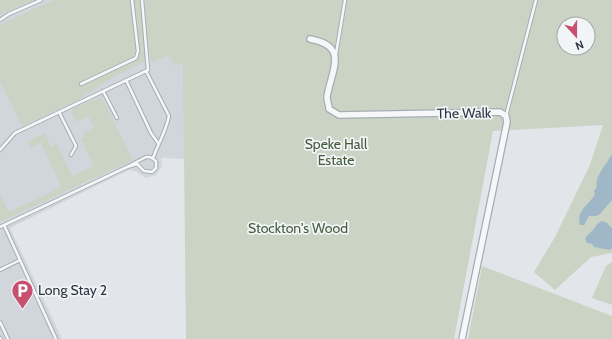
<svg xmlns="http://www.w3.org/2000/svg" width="612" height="339" viewBox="0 0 612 339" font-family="Cabin,sans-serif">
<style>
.built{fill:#d1d6dc}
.green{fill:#cad3c4;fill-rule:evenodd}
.water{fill:#a0b7c8}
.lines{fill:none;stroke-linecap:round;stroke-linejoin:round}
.lane-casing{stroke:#a7adb4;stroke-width:4.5}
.street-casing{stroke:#a7adb4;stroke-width:8}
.lane{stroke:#f5f7f8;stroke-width:2.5}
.street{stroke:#f5f7f8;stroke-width:5.5}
.labels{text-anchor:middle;stroke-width:3.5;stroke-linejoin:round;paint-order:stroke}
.street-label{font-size:14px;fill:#2b3541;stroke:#f2f5f7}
.park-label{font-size:14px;fill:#445c39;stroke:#f2f5f7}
.poi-label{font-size:14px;fill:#2b3541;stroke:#f2f5f7;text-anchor:start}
</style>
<rect width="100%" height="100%" fill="#e2e6ea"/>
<!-- built -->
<polygon class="built" points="0,0 183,0 185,159 161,158 162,166 156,175 146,178 137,172 129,170 10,228 62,339 0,339"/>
<!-- green -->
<g class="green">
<polygon points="0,0 34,0 3,13 0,15"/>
<polygon points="54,0 140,0 146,58 145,61 99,85 95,90 85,94 82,98 22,126 0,81 0,26 5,22"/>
<path d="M 145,0 L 612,0 L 612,253 L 591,257 L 555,290 L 534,272 L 555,237 L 590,165 L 603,125 L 493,131 L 454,339 L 186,339 L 183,63 L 174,65 L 170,57 L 166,56 L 153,62 L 151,60 L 147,35 ZM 564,24 L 588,24 L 588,48 L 564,48 Z"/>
<polygon points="99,98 103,100 133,160 0,222 0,195 9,212 62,187 41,143 31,148 28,141 45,133 51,147 57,144 72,176 94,166 81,139 85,137 83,133 95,127 88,116 76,122 72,114 72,109"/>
<polygon points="612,262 612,305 592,298 606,266"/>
<polygon points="482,266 612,316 612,339 468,339"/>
</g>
<!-- water -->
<g class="water">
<path d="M 612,154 L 612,200 L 600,214 L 596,216 L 589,216 L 584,225 L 580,225 C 576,211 588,205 595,195 L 594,191 L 597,187 C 594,177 607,164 612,154 Z"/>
<path d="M 602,221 L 607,223 L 612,228 L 612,248 L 610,250 L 594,247 L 592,244 L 587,243 L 585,239 C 588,233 594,231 597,224 Z"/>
</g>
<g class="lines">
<defs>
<g id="lane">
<polyline points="0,20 9,14 41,0"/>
<polyline points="336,54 345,0"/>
<path d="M 146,71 L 169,116 C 166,131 158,144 153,158"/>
<polyline points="126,80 151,133 158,143"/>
<polyline points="81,84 136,58 138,51 132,0"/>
<polyline points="103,91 117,118"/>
<polyline points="59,112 76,146 71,155"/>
<polyline points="506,116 536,0"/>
<polyline points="0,150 15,133 148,70 142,0"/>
<polygon points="146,157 150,157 156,161 156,168 152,172 144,171 137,164 127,167"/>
<polyline points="4,225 56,339"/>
<polyline points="0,227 127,167"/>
<polyline points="0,270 20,260"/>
<polyline points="0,322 8,339"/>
<polyline points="0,338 1,339"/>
</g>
<path id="street" d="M 310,39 C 350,46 331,71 327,97 C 327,101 329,105 329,109 L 339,115 L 500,112 L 506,116 L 507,122 L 462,339"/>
</defs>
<!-- lane casing -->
<use href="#lane" class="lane-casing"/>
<!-- street casing -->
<use href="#street" class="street-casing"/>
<!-- lane -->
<use href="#lane" class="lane"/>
<!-- street -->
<use href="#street" class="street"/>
</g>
<!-- icons -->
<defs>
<symbol id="parking-pin" viewBox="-11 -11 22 30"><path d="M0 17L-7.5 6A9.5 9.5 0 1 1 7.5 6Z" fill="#c7506e" stroke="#f2f5f7"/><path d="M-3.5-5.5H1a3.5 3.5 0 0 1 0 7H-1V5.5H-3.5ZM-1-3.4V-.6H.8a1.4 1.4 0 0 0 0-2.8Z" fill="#fff"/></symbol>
</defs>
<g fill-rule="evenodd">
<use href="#parking-pin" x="10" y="278" width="25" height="34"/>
</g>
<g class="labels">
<!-- street labels -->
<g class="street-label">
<text transform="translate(464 113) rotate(-1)" y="5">The Walk</text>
</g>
<!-- park labels -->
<g class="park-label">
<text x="336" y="149">Speke Hall<tspan x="336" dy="16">Estate</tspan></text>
<text x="298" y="233">Stockton's Wood</text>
</g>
<!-- poi labels -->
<g class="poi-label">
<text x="38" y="295">Long Stay 2</text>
</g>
</g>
<!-- north arrow -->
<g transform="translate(576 36) rotate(159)"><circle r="19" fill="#f2f5f7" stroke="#a2a8ae"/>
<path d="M0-3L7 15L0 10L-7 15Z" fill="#c7506e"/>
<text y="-6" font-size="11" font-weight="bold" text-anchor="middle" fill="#2b3541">N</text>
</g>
</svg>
